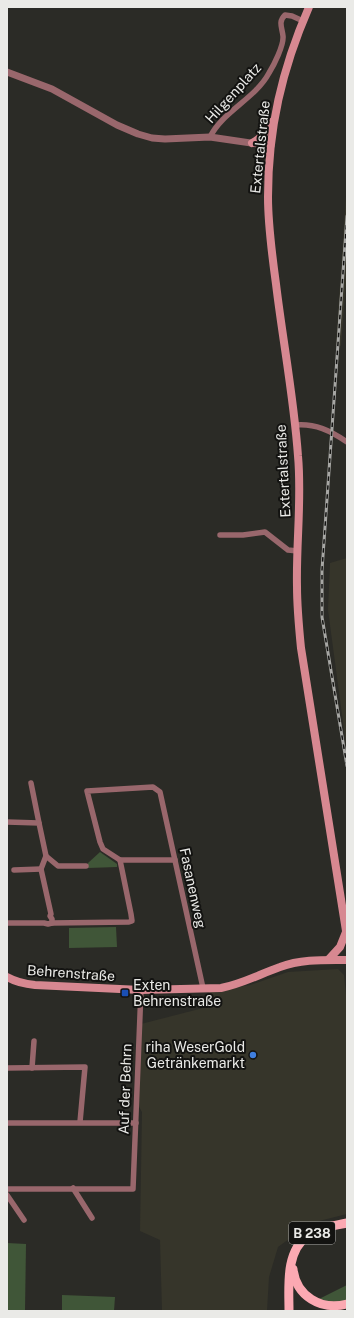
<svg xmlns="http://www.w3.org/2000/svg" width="354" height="1318" viewBox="0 0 354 1318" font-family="'Public Sans',sans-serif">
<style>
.built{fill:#36352a}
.green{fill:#405638}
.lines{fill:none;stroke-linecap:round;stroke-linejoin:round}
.minor{stroke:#99676c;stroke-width:5.5}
.tertiary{stroke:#99676c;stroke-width:7}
.secondary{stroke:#d78891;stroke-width:8}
.primary{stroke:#fba9b2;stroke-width:9}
.rail-casing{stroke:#a7a7a4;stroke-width:3}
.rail{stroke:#131311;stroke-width:1.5;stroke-dasharray:4.5;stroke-linecap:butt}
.transit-dot{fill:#1a4fb4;stroke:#131311;stroke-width:1.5}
.shop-dot{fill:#3f7fe0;stroke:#131311;stroke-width:1.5}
.labels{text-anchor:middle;stroke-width:4;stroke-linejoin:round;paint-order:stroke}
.shield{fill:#131311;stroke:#aaaaa7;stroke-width:1}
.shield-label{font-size:13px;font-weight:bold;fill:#eaeae7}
.street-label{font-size:14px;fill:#eaeae7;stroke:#131311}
.poi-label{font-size:14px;fill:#eaeae7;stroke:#131311;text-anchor:start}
</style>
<rect width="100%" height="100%" fill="#2b2b26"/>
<!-- built -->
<g class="built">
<polygon points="347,181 347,268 341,346 336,345"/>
<polygon points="347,558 347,752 328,610 330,563"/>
<polygon points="338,969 344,975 347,1004 347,1214 311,1223 278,1247 269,1277 267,1311 162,1311 160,1240 140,1231 142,1112 138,1105 141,1024 207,1007 209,992 250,985 288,972"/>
</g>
<!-- green -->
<g class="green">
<polygon points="100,852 117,864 117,867 88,868 88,863"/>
<polygon points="116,927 117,947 69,948 69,928"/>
<polygon points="7,1243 26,1244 25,1311 7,1311"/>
<polygon points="347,1285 347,1301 331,1302 319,1299"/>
<polygon points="62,1295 115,1297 114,1311 62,1311"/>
</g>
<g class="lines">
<!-- minor -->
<g class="minor">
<path d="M 210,137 C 223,111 255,99 269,73 C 274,65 284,45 283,36 C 282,27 278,22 285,15 L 292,16 L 303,21"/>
<path d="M 295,425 C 315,423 331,431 347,442"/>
<polyline points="220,535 243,535 265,532 288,550 298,551"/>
<polyline points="31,783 39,823"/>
<polyline points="7,822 39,823 46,856 41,869 51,914 50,916 52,919 52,923"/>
<polyline points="46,856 58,866 86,866"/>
<polyline points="120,860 175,860"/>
<polyline points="14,870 41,869"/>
<polyline points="7,923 44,923 48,924 52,923 129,922 132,921 131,914 120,860 103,849 100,842 87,791 153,787 160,792 203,988"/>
<polyline points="7,1068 85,1067 80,1122"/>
<polyline points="32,1068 34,1041"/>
<polyline points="7,1123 136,1123"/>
<polyline points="73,1188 92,1218"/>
<polyline points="7,1189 133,1189 141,990"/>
<polyline points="7,1195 24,1220"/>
</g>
<!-- tertiary -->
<polyline class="tertiary" points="7,72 52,89 117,125 138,134 152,138 165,139 210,137 271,146"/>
<!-- secondary -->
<g class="secondary">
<path d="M 309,7 C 282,69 268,129 268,197 C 268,226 272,255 276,284 C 283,342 294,399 298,456 C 302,499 296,543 297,586 C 297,607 299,628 301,648 L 347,937"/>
<path d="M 252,143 C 262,138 266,131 272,122"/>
<polyline points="329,959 340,947 346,932"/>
<path d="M 7,977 C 16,982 24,984 35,985 L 141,990 L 221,988 C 242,984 260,974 280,967 C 301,959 324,960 347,960"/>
</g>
<!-- primary -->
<g class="primary">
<path d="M 293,1269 C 296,1296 321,1311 347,1304"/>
<path d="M 289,1311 C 289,1286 285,1252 308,1235 C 319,1227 334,1226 347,1223"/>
</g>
<defs>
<polyline id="rail" points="347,216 322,570 322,617 347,766"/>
</defs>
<!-- rail casing -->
<use href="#rail" class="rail-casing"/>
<!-- rail -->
<use href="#rail" class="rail"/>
</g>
<!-- markers -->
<rect class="transit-dot" x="121" y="989" width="8" height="8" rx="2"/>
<circle class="shop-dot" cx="253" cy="1055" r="4"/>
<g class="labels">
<!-- shield labels -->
<rect class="shield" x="289" y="1222" width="46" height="22" rx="3"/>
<g class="shield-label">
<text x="312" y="1238">B 238</text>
</g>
<!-- street labels -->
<g class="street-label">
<text transform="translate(233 93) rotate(-48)" y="5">Hilgenplatz</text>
<text transform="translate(260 147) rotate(-84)" y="5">Extertalstraße</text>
<text transform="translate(283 471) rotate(-93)" y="5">Extertalstraße</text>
<text transform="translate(193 888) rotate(78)" y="5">Fasanenweg</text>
<text transform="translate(71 973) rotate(4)" y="5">Behrenstraße</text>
<text transform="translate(125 1089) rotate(-88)" y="5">Auf der Behrn</text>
</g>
<!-- poi labels -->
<g class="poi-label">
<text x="133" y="990">Exten<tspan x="133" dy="16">Behrenstraße</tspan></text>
<text x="245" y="1052" text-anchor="end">riha WeserGold<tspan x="245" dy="16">Getränkemarkt</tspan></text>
</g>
</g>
<!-- border -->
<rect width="354" height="1318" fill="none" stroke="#eaeae7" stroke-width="16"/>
</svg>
